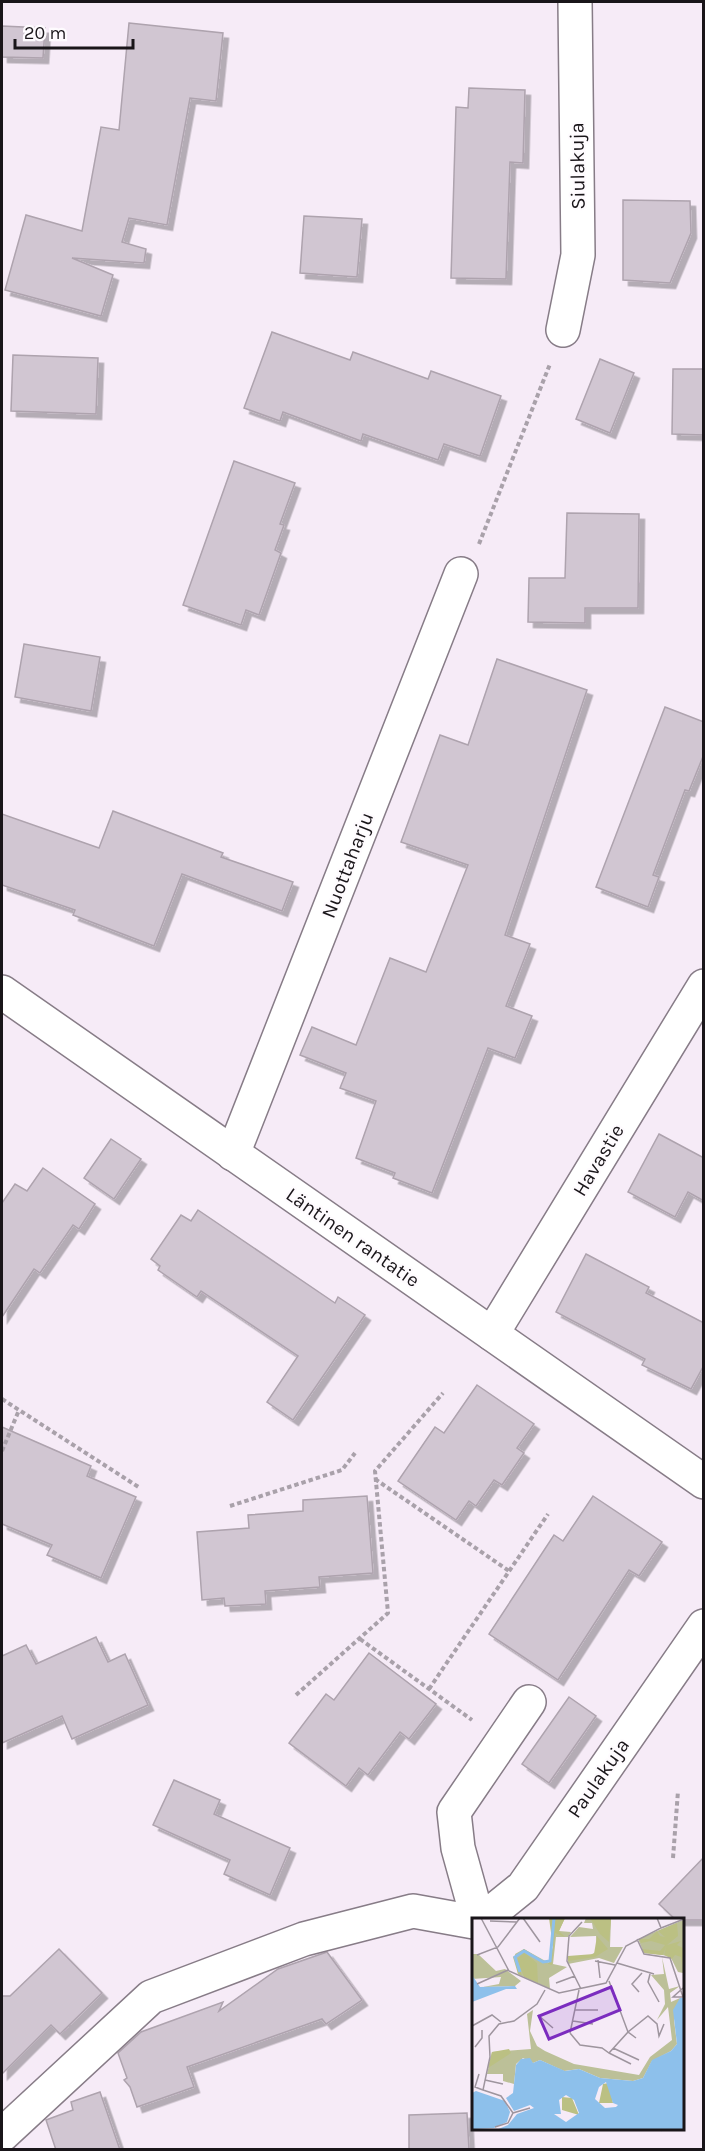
<svg xmlns="http://www.w3.org/2000/svg" width="705" height="2151" viewBox="0 0 705 2151" font-family="Karla,sans-serif">
<style>
.building{fill:#d1c6d2;stroke:#aea3ae;stroke-width:1.5;filter:url(#shadow)}
.lines{fill:none;stroke-linecap:round;stroke-linejoin:round}
.minor-casing{stroke:#877c87;stroke-width:36}
.path{stroke:#a9a1aa;stroke-width:4;stroke-dasharray:4.5 3;stroke-linecap:butt}
.minor{stroke:#fff;stroke-width:33}
.labels{text-anchor:middle;stroke-width:4.5;stroke-linejoin:round;paint-order:stroke}
.street-label{font-size:20px;fill:#191519;stroke:#fefbfe}
.inset-river{fill:none;stroke:#8dc0eb;stroke-width:3}
.inset-road{fill:none;stroke:#9e959e;stroke-width:1.5}
.view{fill:#7b2cbf;fill-opacity:0.15;stroke:#7b2cbf;stroke-width:3}
.inset-edge{fill:none;stroke:#191519;stroke-width:3}
</style>
<defs>
<filter id="shadow"><feDropShadow dx="5.5" dy="5.5" stdDeviation="0" flood-color="#0004"/></filter>
</defs>
<rect width="100%" height="100%" fill="#f6ebf7"/>
<!-- building -->
<g class="building">
<polygon points="129,23 223,33 216,101 190,98 167,225 129,218 122,242 146,249 144,263 72,258 113,275 101,316 5,290 26,215 82,231 101,127 119,130"/>
<polygon points="2,26 45,28 43,58 2,57"/>
<polygon points="469,88 525,90 523,163 510,162 506,279 451,278 456,107 468,108"/>
<polygon points="623,200 690,201 691,233 670,283 623,280"/>
<polygon points="304,216 362,219 357,277 300,273"/>
<polygon points="272,332 350,360 353,352 428,379 431,371 501,396 480,456 444,444 438,460 363,434 361,441 283,412 280,421 244,408"/>
<polygon points="13,355 98,358 96,414 11,411"/>
<polygon points="600,359 634,373 610,433 576,419"/>
<polygon points="673,369 704,369 704,435 672,434"/>
<polygon points="234,461 295,483 280,524 284,525 275,550 281,553 259,615 246,610 241,625 183,605"/>
<polygon points="567,513 639,514 638,608 585,608 585,623 528,622 529,578 565,578"/>
<polygon points="24,644 100,657 91,711 15,697"/>
<polygon points="497,659 587,690 505,935 530,944 506,1006 532,1016 515,1058 488,1048 432,1193 393,1178 395,1173 356,1158 376,1101 340,1088 346,1073 300,1055 312,1027 356,1045 390,958 426,972 468,865 401,842 440,735 468,745"/>
<polygon points="665,707 704,722 704,754 689,791 685,790 653,875 659,877 648,907 596,887"/>
<polygon points="113,811 223,853 221,857 293,882 282,911 182,874 154,946 73,915 75,910 2,885 2,814 99,848"/>
<polygon points="659,1134 704,1158 704,1201 688,1192 675,1217 628,1192"/>
<polygon points="111,1139 141,1159 114,1199 84,1178"/>
<polygon points="43,1168 95,1204 79,1229 73,1225 40,1273 34,1269 2,1317 2,1203 15,1184 27,1191"/>
<polygon points="198,1210 335,1303 338,1297 365,1315 293,1420 267,1402 298,1356 201,1291 197,1297 158,1270 160,1266 151,1259 181,1215 191,1221"/>
<polygon points="586,1254 649,1287 646,1293 704,1323 704,1365 691,1389 642,1365 645,1359 556,1312"/>
<polygon points="477,1385 534,1424 517,1448 524,1453 502,1485 494,1480 476,1506 469,1501 456,1520 398,1481 435,1427 444,1433"/>
<polygon points="2,1427 91,1466 87,1476 136,1497 101,1578 47,1555 52,1545 2,1524"/>
<polygon points="367,1496 373,1573 319,1577 320,1587 265,1591 266,1604 225,1606 224,1598 202,1600 197,1532 249,1528 248,1515 303,1511 303,1500"/>
<polygon points="593,1496 662,1542 639,1576 629,1570 558,1680 489,1634 554,1535 563,1541"/>
<polygon points="96,1637 108,1662 125,1654 148,1705 72,1739 62,1716 2,1743 2,1656 26,1645 36,1664"/>
<polygon points="369,1653 436,1704 409,1739 400,1732 368,1775 359,1768 346,1786 289,1743 326,1694 334,1700"/>
<polygon points="569,1697 596,1716 549,1783 522,1764"/>
<polygon points="174,1780 220,1800 214,1814 290,1848 270,1895 224,1874 230,1860 153,1825"/>
<polygon points="704,1857 704,1920 676,1920 659,1904"/>
<polygon points="59,1949 102,1993 60,2034 51,2025 2,2074 2,1996 10,1996"/>
<polygon points="327,1952 362,2000 326,2024 322,2019 187,2067 194,2087 137,2107 130,2087 124,2080 127,2078 118,2053 141,2032 223,2002 219,2011 278,1969"/>
<polygon points="100,2092 120,2150 56,2150 46,2120 73,2110 71,2102"/>
<polygon points="467,2113 469,2150 409,2150 409,2115"/>
</g>
<g class="lines">
<defs>
<g id="minor">
<polyline points="563,330 578,255 575,2"/>
<polyline points="2,992 704,1482"/>
<polyline points="233,1154 461,574"/>
<polyline points="492,1334 704,986"/>
<polyline points="478,1920 458,1848 454,1812 529,1702"/>
<polyline points="482,1920 523,1887 704,1626"/>
<polyline points="2,2135 151,1997 304,1939 413,1911 474,1922"/>
</g>
</defs>
<!-- minor casing -->
<use href="#minor" class="minor-casing"/>
<!-- path -->
<g class="path">
<polyline points="479,544 550,364"/>
<polyline points="2,1399 140,1488"/>
<polyline points="2,1451 19,1410"/>
<polyline points="375,1479 509,1571"/>
<polyline points="230,1506 342,1470 355,1453"/>
<polyline points="360,1639 472,1720"/>
<polyline points="429,1689 548,1514"/>
<polyline points="296,1695 388,1613 375,1471 443,1393"/>
<polyline points="673,1858 678,1791"/>
</g>
<!-- minor -->
<use href="#minor" class="minor"/>
</g>
<g class="labels">
<!-- street labels -->
<g class="street-label">
<text transform="translate(577 166) rotate(-91)" y="7">Siulakuja</text>
<text transform="translate(347 865) rotate(-69)" y="7">Nuottaharju</text>
<text transform="translate(598 1160) rotate(-59)" y="7">Havastie</text>
<text transform="translate(353 1237) rotate(35)" y="7">Läntinen rantatie</text>
<text transform="translate(598 1778) rotate(-55)" y="7">Paulakuja</text>
</g>
</g>
<!-- overview -->
<g transform="translate(472 1918)">
<rect width="212" height="212" fill="#f6ebf7"/>
<path d="M 93,0 L 87,13 L 99,14 L 96,19 L 84,19 L 81,46 L 95,49 L 77,60 L 78,71 L 46,56 L 43,36 L 52,31 L 77,45 L 81,29 L 79,3 ZM 114,0 L 139,1 L 138,29 L 151,29 L 142,45 L 127,40 L 96,46 L 96,38 L 117,38 L 125,33 L 124,18 L 98,19 L 107,9 L 121,11 L 120,5 L 112,5 ZM 211,2 L 211,55 L 206,54 L 198,38 L 172,35 L 166,21 ZM 0,36 L 6,36 L 24,53 L 33,51 L 49,63 L 43,68 L 11,69 L 27,66 L 29,59 L 0,61 ZM 190,39 L 197,71 L 208,68 L 198,75 L 199,84 L 208,80 L 202,102 L 205,126 L 199,133 L 180,143 L 171,160 L 161,163 L 128,160 L 107,151 L 92,153 L 68,142 L 61,145 L 51,140 L 44,146 L 42,166 L 31,163 L 31,156 L 15,156 L 20,134 L 59,131 L 55,96 L 61,92 L 58,113 L 65,128 L 73,133 L 102,146 L 167,157 L 178,139 L 200,122 L 196,89 L 185,102 L 193,86 L 192,72 L 179,57 L 192,56 Z" fill="#bcc098"/>
<path d="M 77,0 L 93,0 L 87,13 L 93,19 L 83,15 L 80,47 L 76,46 L 81,29 ZM 118,0 L 139,1 L 137,24 L 128,16 ZM 205,5 L 206,18 L 195,27 L 209,23 L 205,27 L 211,30 L 210,47 L 209,39 L 203,37 L 200,41 L 192,37 L 194,29 L 191,37 L 172,35 L 170,31 L 188,33 L 193,27 L 179,23 L 169,25 L 167,21 L 177,21 L 185,13 L 188,18 L 193,19 L 186,13 ZM 125,18 L 136,31 L 123,39 L 96,43 L 96,38 L 122,36 ZM 52,31 L 63,38 L 53,35 L 65,45 L 66,65 L 52,59 L 45,41 L 52,35 L 44,40 L 50,58 L 46,56 L 41,39 ZM 37,131 L 39,135 L 16,150 L 20,134 ZM 137,165 L 141,185 L 127,185 L 131,166 ZM 90,179 L 100,180 L 107,197 L 90,192 Z" fill="#bbc083"/>
<path d="M 0,57 L 8,69 L 43,68 L 45,71 L 34,71 L 0,84 ZM 208,80 L 211,80 L 211,211 L 24,212 L 36,207 L 45,196 L 62,190 L 58,187 L 42,193 L 34,180 L 41,175 L 44,147 L 49,141 L 58,140 L 61,145 L 68,142 L 93,153 L 107,151 L 128,160 L 161,163 L 171,160 L 180,142 L 199,133 L 205,126 L 201,92 ZM 134,164 L 141,185 L 146,187 L 144,189 L 133,190 L 123,181 L 127,169 ZM 94,177 L 102,182 L 107,195 L 94,204 L 82,196 L 89,196 L 87,182 ZM 4,173 L 33,183 L 38,194 L 35,204 L 22,210 L 0,211 L 0,175 Z" fill="#8dc0eb" fill-rule="evenodd"/>
<path class="inset-river" d="M 48,54 L 43,39 L 52,33 L 71,44 L 78,43 L 82,0M 189,212 L 212,200"/>
<path class="inset-road" d="M 9,0 L 37,53 L 87,75 L 134,65 L 154,28 L 189,10 L 185,0M 51,0 L 68,24M 18,3 L 45,4M 189,10 L 212,1M 165,21 L 172,36 L 198,40 L 211,79M 5,37 L 26,29 L 48,0M 126,42 L 128,60M 123,43 L 143,47M 145,45 L 182,56M 178,56 L 176,64 L 187,84M 84,65 L 103,58M 5,66 L 36,52M 211,70 L 201,79 L 211,79M 109,71 L 95,43 L 97,18 L 110,4M 167,74 L 160,66 L 170,55M 103,92 L 126,92M 66,97 L 81,110M 101,103 L 121,106M 0,108 L 20,97 L 29,104M 98,115 L 108,127 L 130,130 L 137,135 L 156,114 L 137,63M 98,115 L 107,72M 164,120 L 156,114 L 176,98 L 185,106 L 187,118 L 192,106M 3,129 L 10,120 L 10,112M 141,130 L 167,142M 137,135 L 159,146M 7,156 L 3,169 L 11,172M 13,162 L 31,166M 41,195 L 29,178 L 11,172 L 18,139 L 17,118 L 27,106 L 42,103 L 65,86 L 73,72M 23,209 L 36,205 L 41,195 L 58,190"/>
<path class="view" d="M 139,69 L 148,92 L 77,121 L 67,98 Z"/>
<rect width="212" height="212" class="inset-edge"/>
</g>
<!-- border -->
<rect width="705" height="2151" fill="none" stroke="#191519" stroke-width="6"/>
<!-- scale -->
<path d="M15 39v9h118v-9" fill="none" stroke="#191519" stroke-width="3"/>
<text x="24" y="39" font-size="18" fill="#191519" stroke="#fefbfe" stroke-width="4.5" paint-order="stroke">20 m</text>
</svg>
